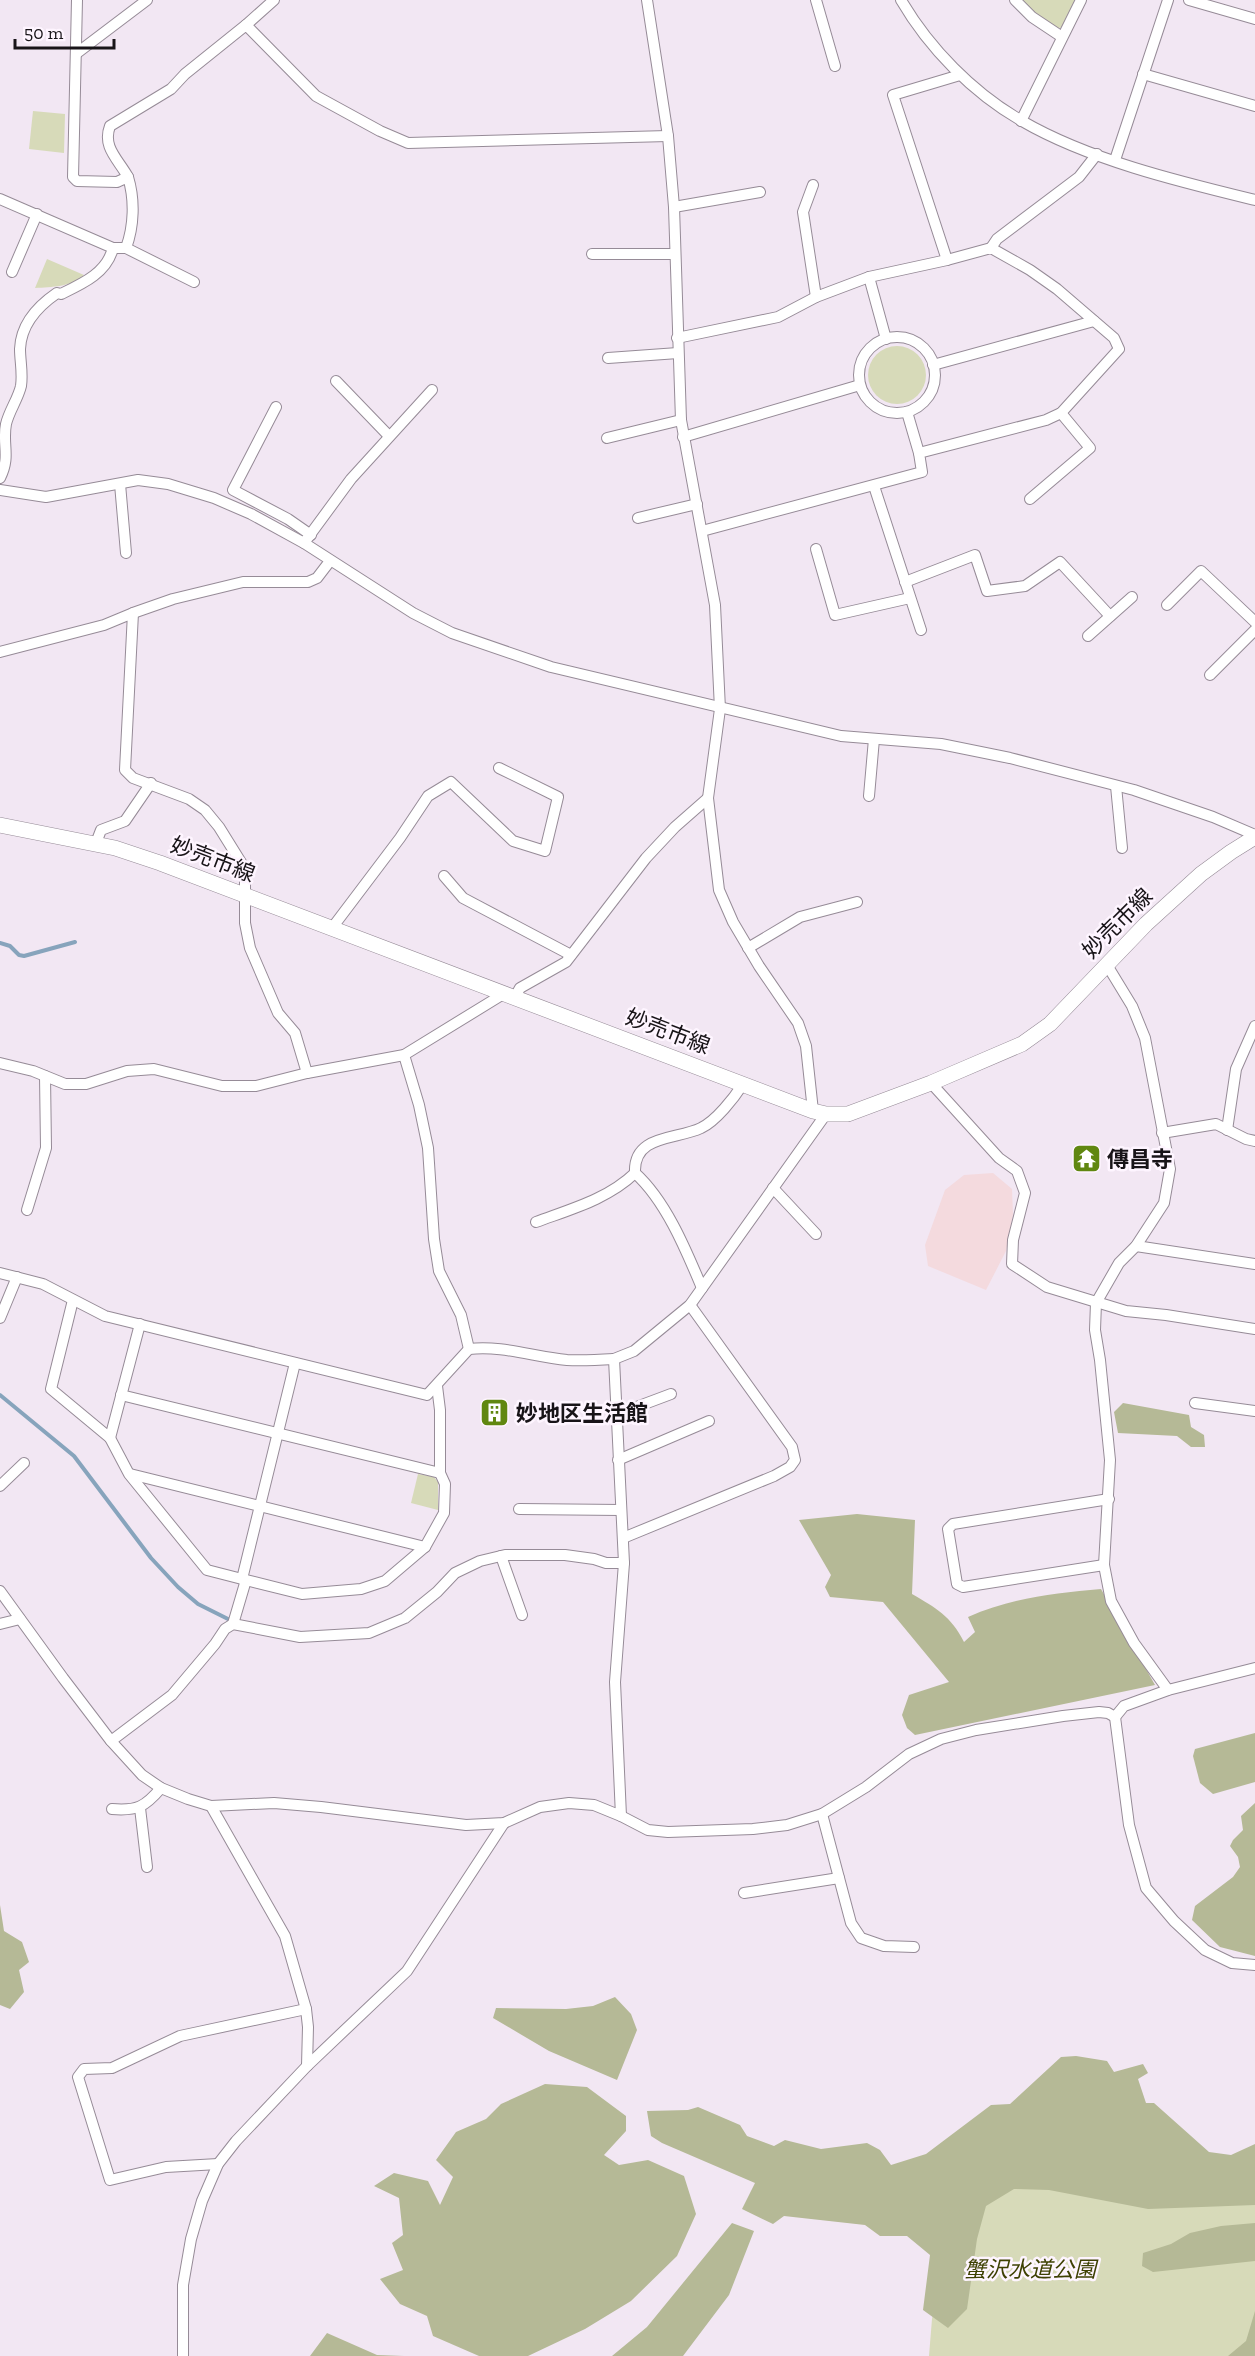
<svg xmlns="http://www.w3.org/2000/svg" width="1255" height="2356" viewBox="0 0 1255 2356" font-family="'Zilla Slab','Noto Sans JP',serif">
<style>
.education{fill:#f4dade}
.green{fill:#d7dab9}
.forest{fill:#b5b996}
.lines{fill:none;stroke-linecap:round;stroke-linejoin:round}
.stream{stroke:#87a4bc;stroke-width:4}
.minor-casing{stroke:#968b97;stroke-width:12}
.secondary-casing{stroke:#968b97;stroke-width:16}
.minor{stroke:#fff;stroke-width:10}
.secondary{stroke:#fff;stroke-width:15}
.labels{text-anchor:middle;stroke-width:5;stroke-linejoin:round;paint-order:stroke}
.street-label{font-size:22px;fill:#181418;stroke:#fef5ff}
.poi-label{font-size:22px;font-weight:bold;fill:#181418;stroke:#fef5ff;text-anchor:start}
.park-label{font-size:22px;font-style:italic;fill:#3e4103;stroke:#fef5ff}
</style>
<rect width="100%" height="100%" fill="#f2e7f3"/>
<!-- education -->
<polygon class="education" points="993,1173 1012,1189 1013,1214 1006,1251 986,1290 928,1266 925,1245 945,1190 964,1175"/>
<!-- green -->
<g class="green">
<polygon points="1018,0 1077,0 1063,27 1054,29"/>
<polygon points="33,111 65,114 64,153 29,149"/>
<path d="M 47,259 L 84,275 C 71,287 52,287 35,288 Z"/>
<circle cx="897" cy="375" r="29"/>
<polygon points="418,1474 434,1477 438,1482 438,1510 411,1503"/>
<polygon points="968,2185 1255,2197 1255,2356 929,2356 932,2319 950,2213"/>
</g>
<!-- forest -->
<g class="forest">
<polygon points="1123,1403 1189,1415 1191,1427 1204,1435 1205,1447 1191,1447 1177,1436 1118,1433 1114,1412"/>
<path d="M 857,1514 L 915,1520 L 912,1594 C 936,1608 951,1616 964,1642 L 975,1632 L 968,1617 C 1011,1598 1055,1593 1101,1589 L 1155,1685 L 915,1735 L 907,1728 L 902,1715 L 909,1695 L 949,1682 L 883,1602 L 830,1597 L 825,1587 L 831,1575 L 799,1520 Z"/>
<polygon points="1255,1733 1255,1782 1213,1794 1200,1783 1193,1756 1195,1749"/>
<polygon points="1255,1803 1255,1956 1220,1947 1192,1920 1195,1906 1233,1877 1240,1867 1238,1857 1230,1846 1233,1840 1243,1830 1241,1816"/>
<polygon points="0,1905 4,1931 22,1942 29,1962 19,1970 24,1992 10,2009 0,2005"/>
<polygon points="615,1997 631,2014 637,2030 617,2080 549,2051 493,2018 496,2008 566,2009 593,2006"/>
<polygon points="1076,2056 1107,2061 1114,2072 1143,2064 1148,2073 1138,2079 1146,2103 1154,2103 1209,2152 1231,2155 1255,2144 1255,2205 1148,2209 1049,2190 1014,2189 986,2206 977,2239 967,2309 948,2328 923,2310 930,2255 907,2236 880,2236 865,2225 784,2216 773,2224 742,2209 755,2183 662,2143 651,2136 647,2111 688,2110 698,2107 740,2125 747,2136 774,2146 785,2140 821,2149 867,2143 880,2150 891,2165 926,2154 991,2105 1010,2104 1061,2057"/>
<polygon points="545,2084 587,2087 626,2116 626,2131 604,2155 619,2165 648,2160 684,2176 696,2214 677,2256 631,2301 585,2329 528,2356 479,2356 433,2336 427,2316 400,2304 380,2279 403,2270 392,2243 403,2235 399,2198 374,2186 394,2173 428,2181 440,2205 453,2177 436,2160 456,2132 486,2119 501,2104"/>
<polygon points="732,2223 754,2231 729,2295 683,2356 612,2356 647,2327"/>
<polygon points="1255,2223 1255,2261 1153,2272 1142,2266 1143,2253 1171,2244 1190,2233 1221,2226"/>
<polygon points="1255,2311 1255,2356 1228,2356 1246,2341"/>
<polygon points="327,2333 377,2355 404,2356 310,2356"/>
</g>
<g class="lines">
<!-- stream -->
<g class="stream">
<polyline points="0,943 10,946 19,955 24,956 75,942"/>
<polyline points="0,1395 74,1456 151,1558 178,1587 198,1604 228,1619"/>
</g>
<defs>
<g id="minor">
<path d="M 77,0 L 73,177 L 77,181 L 117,182 L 128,177 C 135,200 134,226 126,248"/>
<polyline points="647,0 668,136 674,207 681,420 715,605 720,709 708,798 719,890 733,922 759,966 798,1023 806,1046 813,1111"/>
<polyline points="816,0 835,66"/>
<path d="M 901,0 C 929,48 973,93 1022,121 C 1089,160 1181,182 1255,200"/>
<polyline points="1015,0 1032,17 1062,37"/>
<polyline points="1189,0 1255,19"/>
<polyline points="246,25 274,0"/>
<polyline points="77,53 147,0"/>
<polyline points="1143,74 1255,106"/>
<polyline points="1021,121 1081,0"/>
<polyline points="1115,160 1168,0"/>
<path d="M 128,177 C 118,159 102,147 110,126 L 171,89 L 185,74 L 246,25 L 316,96 L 380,131 L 408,143 L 668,136"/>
<polyline points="813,185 803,212 816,297"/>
<polyline points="0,199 113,248 126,248 194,282"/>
<polyline points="674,207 760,192"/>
<polyline points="991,248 997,239 1079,177 1097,154"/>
<polyline points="592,254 675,254"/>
<polyline points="947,260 893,95 960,75"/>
<polyline points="12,272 37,214"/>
<polyline points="869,277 886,339"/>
<circle cx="897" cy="375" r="38"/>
<polyline points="677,338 778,317 816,297 869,277 947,260 991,248 1030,270 1057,289 1114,338 1119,349 1061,413 1046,420 919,453 922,472 702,531"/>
<polyline points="608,358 678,353"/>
<polyline points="933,365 1094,321"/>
<polyline points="336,381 389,436"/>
<polyline points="276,407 233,490 288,519 311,535"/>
<polyline points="907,412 919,453"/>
<polyline points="683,437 860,385"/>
<polyline points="607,438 681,420"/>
<path d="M 0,478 C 11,456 2,445 6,424 C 9,411 18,399 21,386 C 23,373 20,361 20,349 C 21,324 38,306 57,293 L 61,294 C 82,284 107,273 113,248"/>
<polyline points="120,484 126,553"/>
<polyline points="874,486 921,630"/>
<polyline points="0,490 46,497 138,480 168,484 214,498 251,514 304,543 413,613 452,633 551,667 841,736 941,744 1010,758 1134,790 1213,817 1255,835"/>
<polyline points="1030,499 1090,448 1061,413"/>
<polyline points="638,518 697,504"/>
<polyline points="304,543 351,479 432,390"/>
<polyline points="816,549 835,615 910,598"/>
<polyline points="905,582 975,555 987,591 1025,586 1060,562 1110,616"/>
<polyline points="1167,605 1201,571 1255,622"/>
<polyline points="133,613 173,599 243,582 308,582 317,578 330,561"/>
<polyline points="1088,636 1132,597"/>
<polyline points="0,652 104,625 133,613 125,770 133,778 189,799 205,810 219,827 242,864 245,873 245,923 250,948 278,1013 295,1033 307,1073"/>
<polyline points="1210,675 1255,630"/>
<polyline points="1116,786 1122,848"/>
<polyline points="869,796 874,739"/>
<polyline points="96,843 101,830 125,821 151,783"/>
<polyline points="444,876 463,898 571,955"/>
<polyline points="332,928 400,838 428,796 451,782 513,841 545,851 558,797 499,768"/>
<polyline points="748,948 800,917 857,902"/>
<polyline points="1107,965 1132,1006 1145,1038 1170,1169 1164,1203 1136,1246 1119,1263 1096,1303 1095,1330 1100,1360 1110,1460 1104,1565 1111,1601 1134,1643 1168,1690"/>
<polyline points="515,997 520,988 566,962 646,858 675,827 708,798"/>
<polyline points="404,1055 419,1105 428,1148 434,1239 439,1271 461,1315 469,1349"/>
<polyline points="0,1063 33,1071 65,1084 86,1084 127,1071 154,1069 222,1086 256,1086 307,1073 404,1055 505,993"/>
<polyline points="931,1083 999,1158 1017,1171 1025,1193 1013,1240 1012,1264 1047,1287 1126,1311 1166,1315 1255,1329"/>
<polyline points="1227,1130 1236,1069 1255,1026"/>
<polyline points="1162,1133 1216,1124 1246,1139 1255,1141"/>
<polyline points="773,1188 816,1234"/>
<polyline points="27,1210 46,1148 45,1076"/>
<path d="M 536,1222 C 571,1209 608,1199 635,1173"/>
<polyline points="1136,1246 1255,1264"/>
<path d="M 0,1273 L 43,1284 L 105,1316 L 427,1395 L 469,1349 C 502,1345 534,1357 567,1360 C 582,1361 598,1360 614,1359"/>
<path d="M 702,1288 C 686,1250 666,1201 635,1173 C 633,1134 677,1140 701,1128 C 716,1121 734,1098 743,1084"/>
<polyline points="73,1300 51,1389 110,1438 129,1474 207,1570 242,1579"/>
<polyline points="0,1318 17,1277"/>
<polyline points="295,1363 242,1579 302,1594 361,1589 385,1581 425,1547 444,1513 445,1484 440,1473 440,1410 437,1386"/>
<polyline points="121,1395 440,1473"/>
<polyline points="1195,1403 1255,1411"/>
<polyline points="615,1415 671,1394"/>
<polyline points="110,1438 140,1324"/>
<polyline points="618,1460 709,1421"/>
<polyline points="130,1474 425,1547"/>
<polyline points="0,1486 24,1463"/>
<polyline points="519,1509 621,1510"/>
<polyline points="623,1538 774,1476 790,1467 795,1460 792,1447 690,1305"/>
<polyline points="501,1556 522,1615"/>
<polyline points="1104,1565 963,1587 957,1584 948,1529 953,1524 1109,1499"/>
<polyline points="0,1591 63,1678 111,1741 142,1775 161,1788 188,1799 211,1806 274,1803 321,1807 466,1825 504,1823 540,1807 569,1803 594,1805 621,1816 615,1682 624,1563 614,1359 634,1351 690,1305 826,1114"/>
<polyline points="0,1624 20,1619"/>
<polyline points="233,1624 246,1580"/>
<polyline points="1115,1717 1129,1825 1146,1888 1174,1921 1205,1950 1232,1963 1255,1965"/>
<polyline points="1115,1717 1124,1706 1168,1690 1255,1668"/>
<polyline points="111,1741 172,1695 215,1644 225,1629 233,1624 300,1637 369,1633 405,1618 437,1592 455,1573 480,1561 505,1555 565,1555 594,1559 606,1563 624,1563"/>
<polyline points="211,1806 285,1936 306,2009 308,2027 307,2066"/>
<polyline points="140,1808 147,1867"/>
<path d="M 112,1809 C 137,1811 145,1807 161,1788"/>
<polyline points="822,1814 851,1923 861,1938 884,1946 914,1947"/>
<polyline points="621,1816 648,1830 668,1832 753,1829 787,1825 822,1814 866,1787 909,1754 941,1739 976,1730 1063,1716 1099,1712 1108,1713 1115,1717"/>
<polyline points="744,1893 839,1878"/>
<polyline points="218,2164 166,2167 110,2180 78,2077 84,2069 112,2068 180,2036 306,2009"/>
<polyline points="183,2356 183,2285 191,2239 202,2201 218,2164 236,2141 307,2066 407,1971 504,1823"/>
</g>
<polyline id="secondary" points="0,825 115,848 160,863 813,1111 826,1114 848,1114 931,1083 1022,1044 1050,1024 1146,924 1201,874 1231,852 1255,837"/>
</defs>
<!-- minor casing -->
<use href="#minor" class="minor-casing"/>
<!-- secondary casing -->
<use href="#secondary" class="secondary-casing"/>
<!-- minor -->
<use href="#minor" class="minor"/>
<!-- secondary -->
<use href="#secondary" class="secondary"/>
</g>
<!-- icons -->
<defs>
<symbol id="temple-square" viewBox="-11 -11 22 22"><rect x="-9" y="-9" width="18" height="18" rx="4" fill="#608710" stroke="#fef5ff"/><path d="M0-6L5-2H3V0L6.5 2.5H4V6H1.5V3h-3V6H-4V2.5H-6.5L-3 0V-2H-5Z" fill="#fff"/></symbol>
<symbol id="building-square" viewBox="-11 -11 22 22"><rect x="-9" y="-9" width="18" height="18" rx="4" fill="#608710" stroke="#fef5ff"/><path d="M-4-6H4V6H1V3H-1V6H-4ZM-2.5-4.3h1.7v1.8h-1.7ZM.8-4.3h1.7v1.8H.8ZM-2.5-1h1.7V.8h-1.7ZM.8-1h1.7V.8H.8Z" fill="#fff"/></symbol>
</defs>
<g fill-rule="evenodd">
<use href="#temple-square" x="1070" y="1142" width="33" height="33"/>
<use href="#building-square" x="478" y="1396" width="33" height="33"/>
</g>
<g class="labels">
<!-- street labels -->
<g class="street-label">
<text transform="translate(213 859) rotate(21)" y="8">妙売市線</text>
<text transform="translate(1117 923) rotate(-45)" y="8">妙売市線</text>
<text transform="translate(668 1031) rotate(21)" y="8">妙売市線</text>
</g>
<!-- poi labels -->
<g class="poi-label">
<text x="1107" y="1167">傳昌寺</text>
<text x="516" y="1421">妙地区生活館</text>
</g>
<!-- park labels -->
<g class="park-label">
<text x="1030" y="2277">蟹沢水道公園</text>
</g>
</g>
<!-- scale -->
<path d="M15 39v9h99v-9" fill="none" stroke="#181418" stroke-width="3"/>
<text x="24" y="39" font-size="18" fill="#181418" stroke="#fef5ff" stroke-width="4.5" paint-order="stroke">50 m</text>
</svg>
